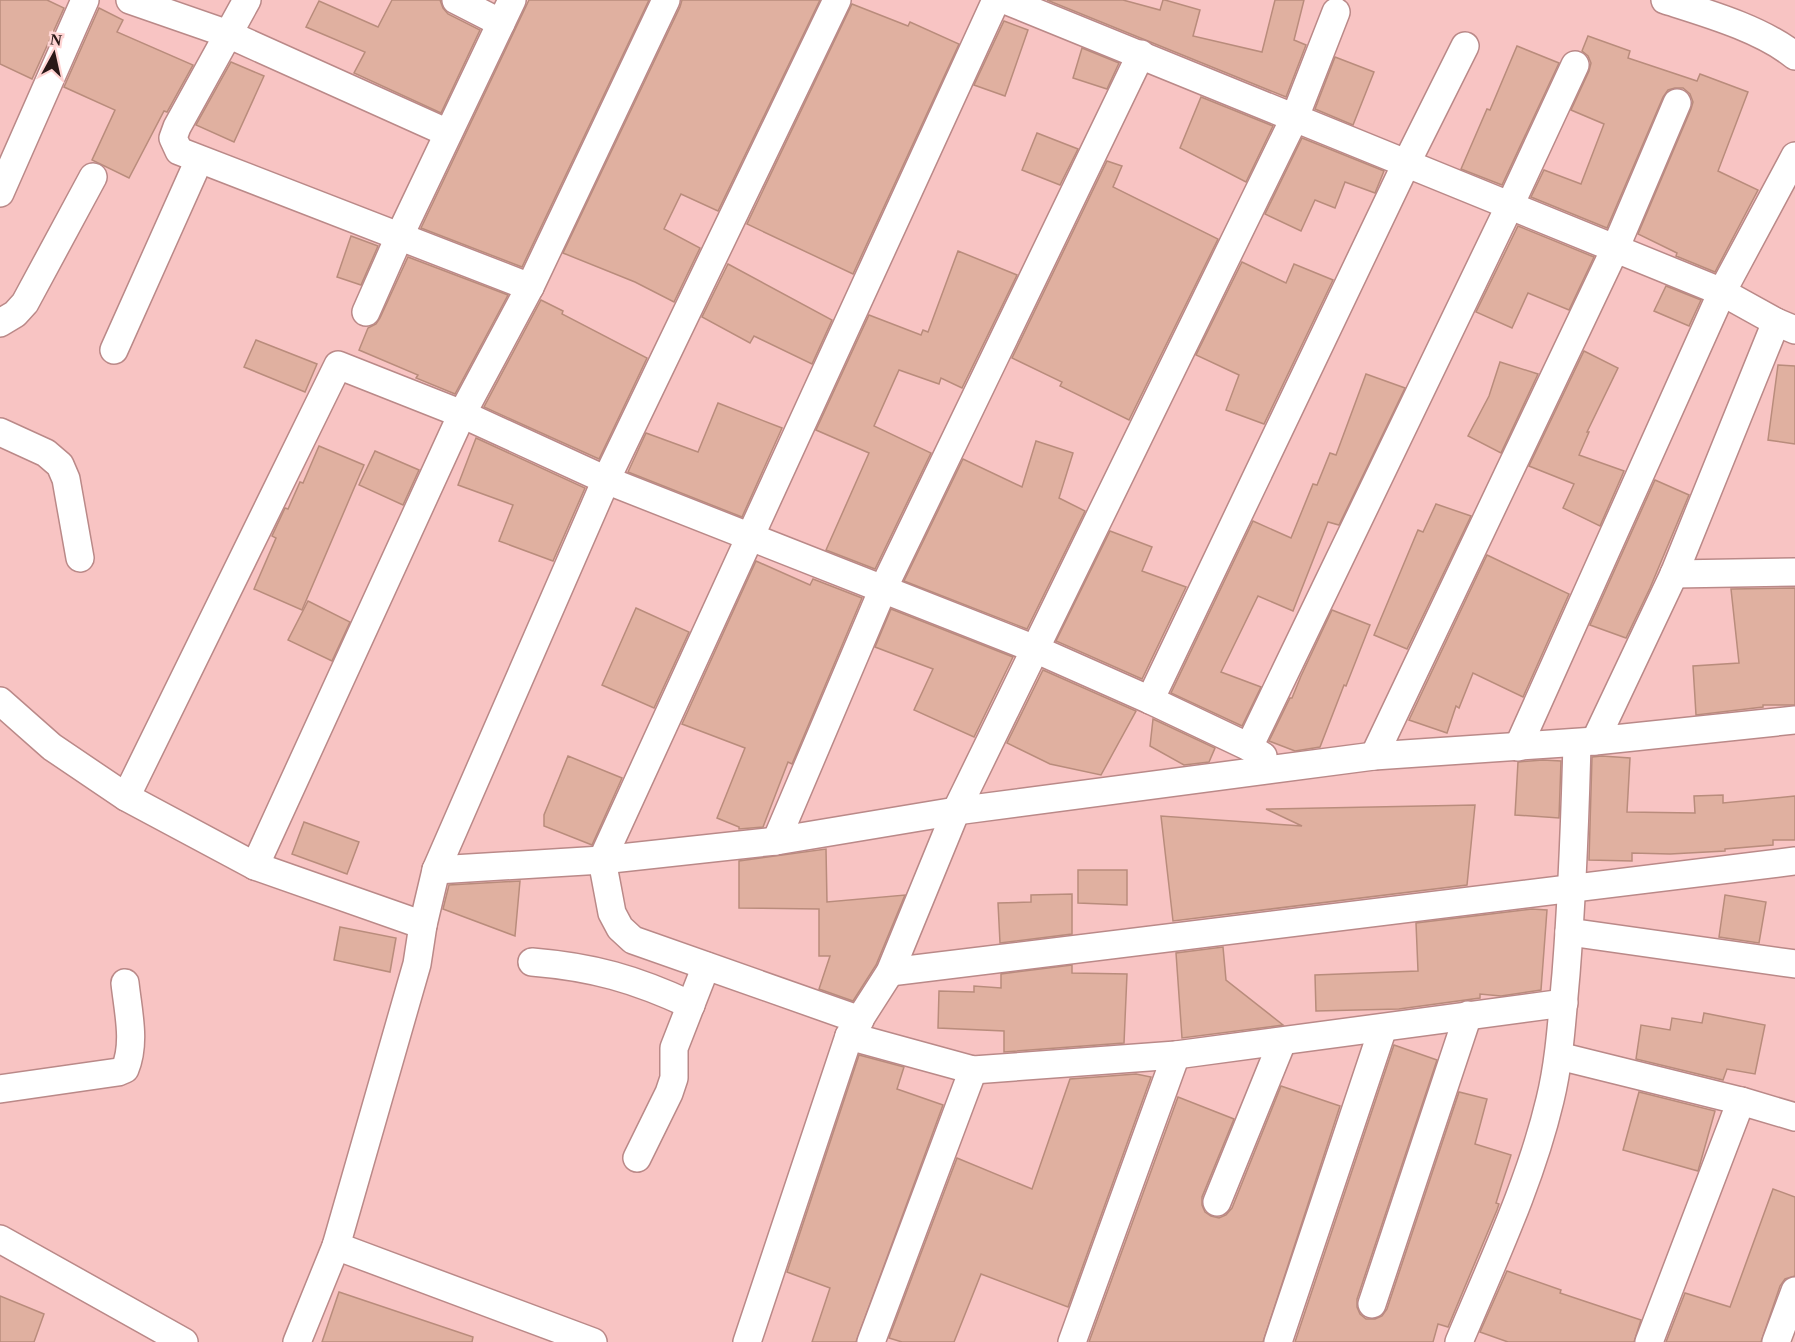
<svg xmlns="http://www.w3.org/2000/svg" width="1795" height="1342" viewBox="0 0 1795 1342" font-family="Georgia,serif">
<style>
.building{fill:#e0b0a0;stroke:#b98c7c;stroke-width:1.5}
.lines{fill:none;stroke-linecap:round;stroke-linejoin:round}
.minor-casing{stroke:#ba8988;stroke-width:30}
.minor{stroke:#fff;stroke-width:27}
</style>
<rect width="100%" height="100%" fill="#f8c4c3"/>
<!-- building -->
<g class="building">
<polygon points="0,0 47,0 64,8 32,79 0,64"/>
<polygon points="392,0 440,0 443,8 448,14 480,30 441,113 354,73 365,52 306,27 319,1 378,27"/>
<polygon points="529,0 649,0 522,267 421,228"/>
<polygon points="682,0 820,0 718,211 681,194 664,229 700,248 674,302 635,282 563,253 680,7"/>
<polygon points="1047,0 1123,0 1160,10 1163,0 1165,0 1200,10 1193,36 1262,52 1275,0 1304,0 1294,40 1306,45 1286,97"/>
<polygon points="852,4 908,26 910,22 959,44 853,274 747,224"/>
<polygon points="99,8 123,20 117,32 193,65 167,112 164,111 129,178 92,160 115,110 64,87"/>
<polygon points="1004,21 1028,30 1005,96 974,85"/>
<polygon points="1588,36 1630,51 1628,58 1697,81 1700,74 1748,92 1718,171 1758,190 1715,272 1676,256 1677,253 1638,234 1691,109 1693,102 1690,94 1683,88 1675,88 1668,90 1663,97 1607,228 1531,197 1544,170 1581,184 1604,124 1571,110 1589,71 1591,63 1588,56 1582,51"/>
<polygon points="1517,46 1559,63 1502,185 1461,169 1487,109 1490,110"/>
<polygon points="1082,48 1119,63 1107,89 1073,78"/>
<polygon points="1335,57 1374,72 1353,125 1315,109"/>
<polygon points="231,62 264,76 234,142 196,125"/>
<polygon points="1201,97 1273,126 1246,182 1180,148"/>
<polygon points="1037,133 1078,149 1060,185 1022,170"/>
<polygon points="1302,138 1384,171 1375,193 1345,182 1335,208 1315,200 1301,231 1265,214"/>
<polygon points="1107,161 1122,166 1113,187 1218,239 1129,420 1060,386 1062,382 1012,358"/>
<polygon points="1518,226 1594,257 1569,310 1528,293 1512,328 1476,312"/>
<polygon points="351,236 378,246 361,285 337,277"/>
<polygon points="958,251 1017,275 962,388 941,378 939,384 899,370 874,426 931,453 875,569 826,550 869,453 816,430 869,315 921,335 923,330 928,332"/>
<polygon points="408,257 508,295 455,394 416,378 418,375 359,350 368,328 376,324 380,318"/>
<polygon points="1242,262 1286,283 1294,264 1333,280 1264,424 1226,410 1239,375 1196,355"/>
<polygon points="728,264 832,320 812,364 754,336 750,343 702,317"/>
<polygon points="1666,286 1701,300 1689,326 1654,311"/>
<polygon points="541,300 563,311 562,314 647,358 599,459 484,407"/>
<polygon points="256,340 317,364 305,392 244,367"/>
<polygon points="1584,351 1618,368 1587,432 1589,432 1579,455 1624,471 1600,526 1563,508 1574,484 1529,466"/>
<polygon points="1500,362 1538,374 1501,453 1468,436 1489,396"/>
<polygon points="1778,365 1795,366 1795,444 1768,440"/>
<polygon points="1366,374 1405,388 1339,525 1328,522 1293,611 1258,596 1221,672 1261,687 1242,726 1171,693 1253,521 1291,538 1313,484 1317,485 1330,453 1336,455"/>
<polygon points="718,403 782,428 742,517 628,472 646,433 698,452"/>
<polygon points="476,438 585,488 553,561 499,541 513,505 458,485"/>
<polygon points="1036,441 1073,453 1059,498 1085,511 1027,629 904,581 963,459 1022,487"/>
<polygon points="319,446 364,465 302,610 254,589 276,538 272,536 285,508 288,509 300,482 303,483"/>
<polygon points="375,451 419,470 403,505 359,485"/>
<polygon points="1655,480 1689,495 1650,588 1626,638 1590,625"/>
<polygon points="1436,504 1471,516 1407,649 1374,635 1418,530 1423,532"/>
<polygon points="1110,531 1152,547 1142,571 1186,587 1142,679 1056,641"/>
<polygon points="1487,555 1569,594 1523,697 1473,673 1459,708 1456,706 1447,733 1409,720"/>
<polygon points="756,561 810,585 813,579 862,598 792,764 788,762 763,827 739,829 739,827 717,818 745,748 682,724"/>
<polygon points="1795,588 1795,705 1763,705 1763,707 1696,715 1693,666 1739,663 1731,589"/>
<polygon points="308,601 350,622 332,661 288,640"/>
<polygon points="636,608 689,632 654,708 602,685"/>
<polygon points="891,609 1013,657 974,737 914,710 933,669 875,647"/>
<polygon points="1332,610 1370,625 1346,686 1344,685 1320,747 1295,751 1269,741 1290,698 1292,698 1301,676"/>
<polygon points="1043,670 1136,711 1101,775 1050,764 1007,743"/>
<polygon points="1153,719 1215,748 1209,762 1184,765 1150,746"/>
<polygon points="568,756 622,778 592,845 544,826 544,815"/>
<polygon points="1602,756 1630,758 1627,812 1695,813 1694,796 1723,795 1723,803 1795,796 1795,840 1773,840 1773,845 1725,849 1725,851 1670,854 1632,853 1632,861 1589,860 1592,757"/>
<polygon points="1543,760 1561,761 1559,818 1515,815 1518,762"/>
<polygon points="1475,805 1467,885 1173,921 1161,816 1302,826 1266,809"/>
<polygon points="304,822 359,842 347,874 292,854"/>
<polygon points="826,849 827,902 905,895 876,965 853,1001 819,989 830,956 819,956 819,909 739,908 739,861"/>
<polygon points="1078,870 1127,870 1127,905 1078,903"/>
<polygon points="520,881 515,936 443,909 449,885"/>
<polygon points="1072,894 1072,934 1000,943 998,903 1031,902 1031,895"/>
<polygon points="1725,895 1766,902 1759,943 1719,937"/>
<polygon points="1532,909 1547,910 1541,990 1501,996 1480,994 1480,998 1399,1009 1316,1011 1315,975 1418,971 1416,923"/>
<polygon points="340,927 396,938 390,972 334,960"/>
<polygon points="1223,947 1226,980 1283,1025 1182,1038 1176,953"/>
<polygon points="1072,965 1072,973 1127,974 1124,1043 1004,1052 1004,1031 938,1028 939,991 974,992 974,986 1001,988 1001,974"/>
<polygon points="1704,1013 1765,1025 1755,1074 1727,1069 1723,1080 1636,1059 1641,1025 1670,1030 1672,1018 1702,1023"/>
<polygon points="1394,1045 1437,1060 1357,1299 1357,1307 1360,1314 1366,1319 1375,1319 1382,1316 1387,1309 1459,1092 1487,1099 1475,1144 1511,1155 1496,1203 1499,1204 1497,1210 1448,1327 1438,1324 1433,1342 1295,1342"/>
<polygon points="859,1055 904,1067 897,1089 943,1105 856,1342 812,1342 830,1288 787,1272"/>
<polygon points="1136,1074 1151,1077 1068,1307 981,1274 954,1342 902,1342 889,1338 957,1158 1032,1189 1070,1079"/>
<polygon points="1281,1086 1340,1106 1263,1342 1089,1342 1178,1097 1234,1119 1202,1197 1202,1205 1205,1212 1211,1216 1219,1218 1226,1215 1232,1208"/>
<polygon points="1639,1092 1715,1111 1698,1171 1623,1150"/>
<polygon points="1773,1189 1795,1197 1795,1276 1785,1279 1780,1286 1761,1342 1666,1342 1685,1293 1730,1307"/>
<polygon points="1507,1271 1561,1290 1560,1293 1641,1320 1634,1342 1508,1342 1480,1332"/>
<polygon points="339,1292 473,1337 472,1342 322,1342"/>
<polygon points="0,1296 44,1314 34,1342 0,1342"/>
</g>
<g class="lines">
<defs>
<g id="minor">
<polyline points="130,0 228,34 448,133"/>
<polyline points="247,0 177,127 173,138 179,151 530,287"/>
<polyline points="456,0 501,23"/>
<polyline points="1005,0 1722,292 1776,322 1795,330"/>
<path d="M 1665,0 C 1706,13 1762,29 1795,56"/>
<polyline points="0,193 85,0"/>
<polyline points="366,312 400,235 512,0"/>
<polyline points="0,323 15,314 25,303 93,177"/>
<polyline points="114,350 199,160"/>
<polyline points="0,432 46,453 60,465 66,479 80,558"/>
<polyline points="1674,574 1795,572"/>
<polyline points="1150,700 1406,164 1465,46"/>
<polyline points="0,701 52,747 126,797 255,866 423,925"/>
<polyline points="1595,741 1674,574 1776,322"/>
<polyline points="1518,747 1722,292 1795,156"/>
<polyline points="1263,756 1249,747 1510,205 1575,65"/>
<polyline points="1374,756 1615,249 1677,103"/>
<polyline points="126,797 338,365 462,414 606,480 1035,649 1150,700 1249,747"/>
<polyline points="776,841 883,589 1141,54"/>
<polyline points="255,866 462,414 530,287 666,0"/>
<polyline points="436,870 602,860 776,841 956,811 1374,756 1595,741 1795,720"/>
<polyline points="1569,932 1795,964"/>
<path d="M 532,962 C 593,967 635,979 691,1005"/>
<polyline points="890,972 1795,861"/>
<polyline points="860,1020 633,940 620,928 612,913 602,860 996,0"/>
<polyline points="849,1036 973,1070 1176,1055 1564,1003"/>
<polyline points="1559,1056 1741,1101 1795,1117"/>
<path d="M 0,1089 L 118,1072 L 125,1069 C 136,1043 128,1011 125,983"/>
<polyline points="637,1158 669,1093 674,1078 674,1048 706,966"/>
<polyline points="1217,1202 1282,1042"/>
<polyline points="0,1239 184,1342"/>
<polyline points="336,1246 593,1342"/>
<polyline points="1372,1304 1468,1015"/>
<polyline points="297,1342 336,1246 417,964 423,925 436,870 606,480 837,0"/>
<polyline points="747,1342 849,1036 890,972 956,811 1295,117 1336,12"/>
<polyline points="871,1342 973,1070"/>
<polyline points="1072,1342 1176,1055"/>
<polyline points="1278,1342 1383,1028"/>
<path d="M 1459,1342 C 1492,1263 1530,1184 1550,1100 C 1560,1059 1562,1016 1566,974 C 1572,897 1575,820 1577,743"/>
<polyline points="1649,1342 1741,1101"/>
<polyline points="1776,1342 1795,1291"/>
</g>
</defs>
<!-- minor casing -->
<use href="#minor" class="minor-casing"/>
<!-- minor -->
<use href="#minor" class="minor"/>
</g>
<!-- north arrow -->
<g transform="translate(54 54) rotate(8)" stroke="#ffd4d3" stroke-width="4.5" paint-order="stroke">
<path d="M0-4.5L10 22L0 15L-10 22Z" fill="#2a1817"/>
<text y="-9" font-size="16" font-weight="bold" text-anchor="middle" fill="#2a1817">N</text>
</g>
</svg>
